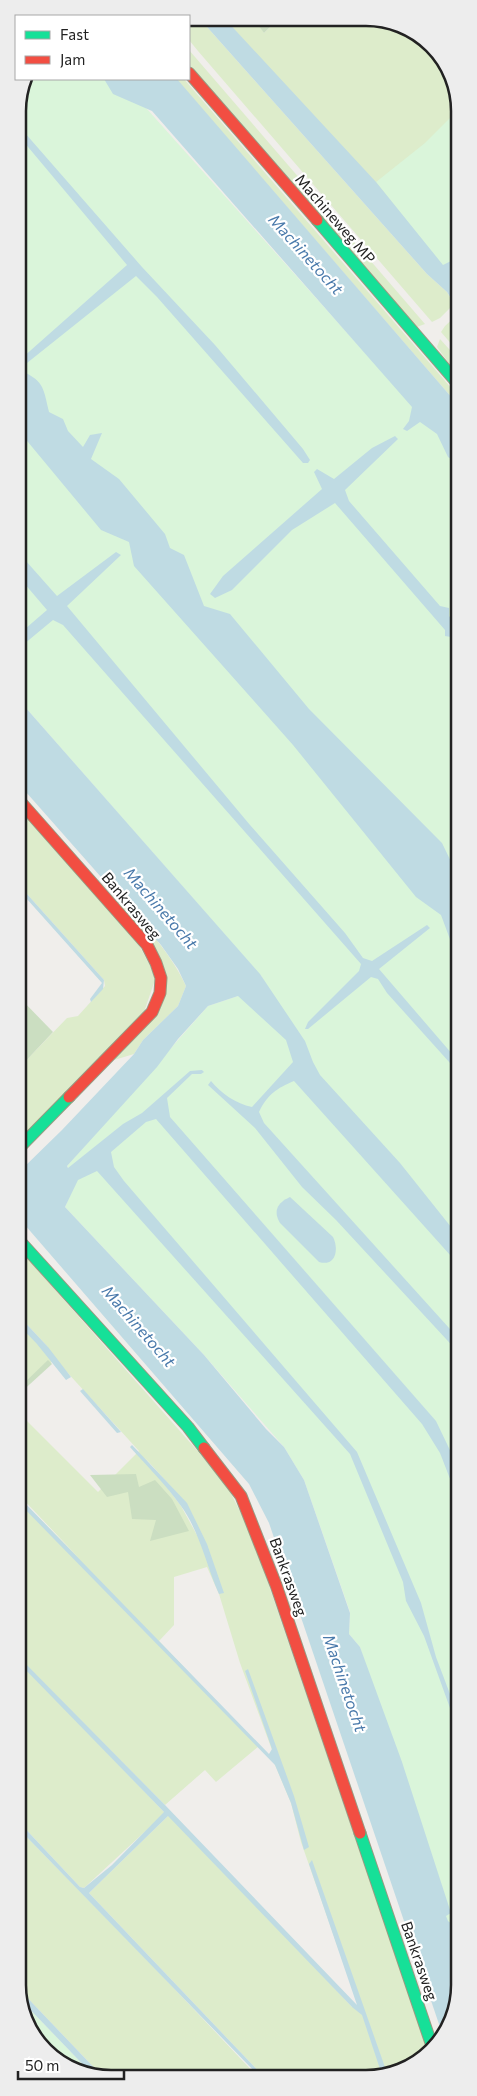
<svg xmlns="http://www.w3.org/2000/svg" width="477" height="2096" viewBox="0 0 477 2096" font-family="Commissioner,sans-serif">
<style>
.grass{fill:#ddeccb;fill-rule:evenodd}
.forest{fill:#cbdec1}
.park{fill:#daf5da}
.water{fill:#bfdbe3}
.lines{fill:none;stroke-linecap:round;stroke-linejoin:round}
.fast-casing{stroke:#999a82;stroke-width:13}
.jam-casing{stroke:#999a82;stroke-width:13}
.fast{stroke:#16e098;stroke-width:11}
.jam{stroke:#f24e42;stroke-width:11}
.labels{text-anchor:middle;stroke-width:4.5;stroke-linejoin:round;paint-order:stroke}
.street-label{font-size:15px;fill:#222;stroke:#fff}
.water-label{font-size:16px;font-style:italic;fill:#4a7aab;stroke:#fff}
.rim{fill:none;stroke:#222;stroke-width:2.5}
</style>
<rect width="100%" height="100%" fill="#f0eeeb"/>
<!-- grass -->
<g class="grass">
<polygon points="189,18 200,19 427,274 447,292 454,304 440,318 432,322 198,51 189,40"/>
<polygon points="225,19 259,19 257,22 264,33 278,19 390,21 436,50 459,99 459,254 443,265"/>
<polygon points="189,50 425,324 414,328 189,66"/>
<polygon points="176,79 184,79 459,397 459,406"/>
<polygon points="459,313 459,353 441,332 445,326"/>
<polygon points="440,339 459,360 459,377 437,347"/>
<polygon points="18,804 133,934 156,977 143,1015 18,1142 18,1069 67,1018 78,1016 105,986 104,980 18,884"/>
<path d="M 108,885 C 136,917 168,947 186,986 L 178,1006 L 143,1040 L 134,1054 L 114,1060 L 167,985 Z"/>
<path d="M 18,1248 L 225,1482 L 251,1533 L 428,2051 L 378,2078 L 264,2077 L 89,1893 L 171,1813 L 352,2007 L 358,2005 L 301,1842 L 291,1803 L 273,1760 L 272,1750 L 240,1663 L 219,1594 L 207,1567 L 174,1577 L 174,1625 L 159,1641 L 259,1746 L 216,1782 L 205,1770 L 165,1805 L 18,1657 L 18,1497 L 79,1558 L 18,1494 L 18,1412 L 98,1492 L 139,1451 L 55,1359 L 18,1393 L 18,1322 L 48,1347 L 18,1315 ZM 145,1458 L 185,1502 L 198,1537 L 181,1506 Z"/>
<polygon points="18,1660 165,1813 84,1888 80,1887 18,1821"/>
<polygon points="18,1828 150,1963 258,2077 103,2077 18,1988"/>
</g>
<!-- forest -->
<g class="forest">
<polygon points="259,19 278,19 264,33 256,22"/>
<polygon points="18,996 53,1032 22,1065 18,1061"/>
<polygon points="48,1360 52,1364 18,1395 18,1389"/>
<polygon points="136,1474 139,1487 155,1480 172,1499 189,1531 150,1541 156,1520 132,1519 128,1492 107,1497 90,1475"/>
</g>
<!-- park -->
<g class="park">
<polygon points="30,79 113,79 147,109 459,458 459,1948 447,1920 360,1647 349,1634 350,1612 304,1480 284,1447 204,1355 65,1207 77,1180 67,1166 208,1006 238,996 262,977 18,699 18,105"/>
<polygon points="459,109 459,263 448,273 376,182 425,143"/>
<polygon points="19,1998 95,2077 41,2047"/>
</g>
<!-- water -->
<g class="water">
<polygon points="200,19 225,19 376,182 443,265 451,261 459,254 459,269 452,276 459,283 459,311 447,292 427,274"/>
<polygon points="104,79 177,79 459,406 459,464 448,457 437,434 420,422 407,431 403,429 409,421 412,407 152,111 113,94"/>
<polygon points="18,125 142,267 215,345 303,449 310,460 308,463 303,463 157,297 136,276 27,363 22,358 127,265 18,135"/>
<path d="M 18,369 C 44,381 43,386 49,412 L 63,419 L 68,431 L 83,447 L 90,435 L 102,433 L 91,459 L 119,479 L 165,534 L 170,548 L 184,555 L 204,606 L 230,614 L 309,709 L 442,843 L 459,878 L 459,945 L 451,942 L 441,915 L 416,897 L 293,745 L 134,566 L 129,542 L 101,530 L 18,430 Z"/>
<polygon points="395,436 398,439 345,490 349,501 440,606 449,608 449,616 459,628 459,656 455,656 458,645 451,637 445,636 445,630 335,503 292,530 232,590 215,598 210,594 223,576 322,489 314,472 317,469 334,479 372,448"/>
<polygon points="18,552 57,596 116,552 121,555 67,606 250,825 345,933 363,958 372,961 427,925 430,928 379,969 459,1062 459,1073 387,993 378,979 371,977 308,1029 305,1029 308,1022 359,971 361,964 63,625 53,620 18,649 18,635 47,610 18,576"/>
<path d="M 18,699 L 260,974 L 305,1041 L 313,1062 L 320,1075 L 400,1163 L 459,1237 L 459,1265 L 294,1081 C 277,1088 267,1095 259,1112 L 264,1123 L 459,1339 L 459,1353 L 336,1220 L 302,1187 L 255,1128 L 208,1085 L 211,1081 C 221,1093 236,1104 252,1107 L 293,1062 L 286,1040 L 238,996 L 208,1006 L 178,1039 L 157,1067 L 67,1166 L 68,1168 L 123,1124 L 142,1113 L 190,1071 L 202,1070 L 204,1072 L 201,1074 L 192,1074 L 167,1098 L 170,1117 L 436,1421 L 459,1469 L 459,1502 L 440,1453 L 422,1424 L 156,1119 L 146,1122 L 111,1152 L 114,1167 L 124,1181 L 357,1452 L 421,1603 L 436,1657 L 459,1718 L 459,1733 L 424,1636 L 406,1601 L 403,1582 L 350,1454 L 97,1171 L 78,1180 L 65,1207 L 204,1355 L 266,1429 L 284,1447 L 304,1480 L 350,1613 L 349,1634 L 360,1647 L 402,1762 L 451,1913 L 446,1916 L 448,1921 L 459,1930 L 459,1991 L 442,2033 L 269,1523 L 249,1484 L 18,1217 L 18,1173 L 20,1171 L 62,1130 L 134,1054 L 143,1040 L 178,1006 L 186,986 L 178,969 L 161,945 L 18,783 Z"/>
<polygon points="18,884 104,980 103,989 91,1002 90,999 102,983 18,889"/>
<path d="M 290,1197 L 333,1237 C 339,1249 336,1267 319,1262 L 280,1223 C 273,1211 277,1203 290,1197 Z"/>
<polygon points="18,1315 48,1347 71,1377 66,1380 37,1344 18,1324"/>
<polygon points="83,1389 121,1432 117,1433 80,1391"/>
<path d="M 132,1445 L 187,1503 L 207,1544 L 224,1593 L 219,1594 C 206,1565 200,1532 181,1506 C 166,1485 147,1466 130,1447 Z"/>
<polygon points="18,1496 269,1754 272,1749 245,1671 248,1669 294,1796 309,1847 304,1850 291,1803 275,1765 54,1539 18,1502"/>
<polygon points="18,1656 165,1805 357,2005 309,1864 312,1860 387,2073 382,2075 362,2015 352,2007 168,1816 89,1893 264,2077 260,2077 18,1828 18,1821 80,1887 84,1888 112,1865 164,1812 18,1662"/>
<polygon points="18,1988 103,2077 95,2077 19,1998"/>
</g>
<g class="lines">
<defs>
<g id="fast">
<polyline points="317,220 459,385"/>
<polyline points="18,1149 69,1097"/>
<polyline points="18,1239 188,1427 204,1448"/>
<polyline points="360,1833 433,2049"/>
</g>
<g id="jam">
<polyline points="189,73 317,220"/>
<polyline points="18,799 147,945 156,963 161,978 160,993 152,1012 69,1097"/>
<polyline points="204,1448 241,1496 276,1585 360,1833"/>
</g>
</defs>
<!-- fast casing -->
<use href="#fast" class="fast-casing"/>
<!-- jam casing -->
<use href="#jam" class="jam-casing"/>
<!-- fast -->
<use href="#fast" class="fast"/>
<!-- jam -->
<use href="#jam" class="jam"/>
</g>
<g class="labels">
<!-- street labels -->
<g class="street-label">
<text transform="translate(335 219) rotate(49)" y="5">Machineweg MP</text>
<text transform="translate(131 906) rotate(50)" y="5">Bankrasweg</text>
<text transform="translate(288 1577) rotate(70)" y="5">Bankrasweg</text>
<text transform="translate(419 1961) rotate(71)" y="5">Bankrasweg</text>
</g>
<!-- water labels -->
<g class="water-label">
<text transform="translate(306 254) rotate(48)" y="6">Machinetocht</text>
<text transform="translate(161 908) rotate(49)" y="6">Machinetocht</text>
<text transform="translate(139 1326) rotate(49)" y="6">Machinetocht</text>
<text transform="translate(345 1683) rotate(71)" y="6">Machinetocht</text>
</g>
</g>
<!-- crop -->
<path d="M0 0H477V2096H0ZM111 26H366A85 85 0 0 1 451 111V1985A85 85 0 0 1 366 2070H111A85 85 0 0 1 26 1985V111A85 85 0 0 1 111 26Z" fill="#ededed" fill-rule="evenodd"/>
<path class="rim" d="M111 26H366A85 85 0 0 1 451 111V1985A85 85 0 0 1 366 2070H111A85 85 0 0 1 26 1985V111A85 85 0 0 1 111 26Z"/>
<!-- legend -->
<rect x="15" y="15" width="175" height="65" fill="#ffffff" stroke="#a7a7a7"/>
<rect x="25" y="31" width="25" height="8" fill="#16e098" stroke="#a7a7a7"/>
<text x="60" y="40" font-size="15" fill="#222222">Fast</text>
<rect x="25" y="56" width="25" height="8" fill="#f24e42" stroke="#a7a7a7"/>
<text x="60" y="65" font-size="15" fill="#222222">Jam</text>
<!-- scale -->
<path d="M18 2071v8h106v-8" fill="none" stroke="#222222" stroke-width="2.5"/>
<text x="25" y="2071" font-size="15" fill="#222222" stroke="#ffffff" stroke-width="4" paint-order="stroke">50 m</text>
</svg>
